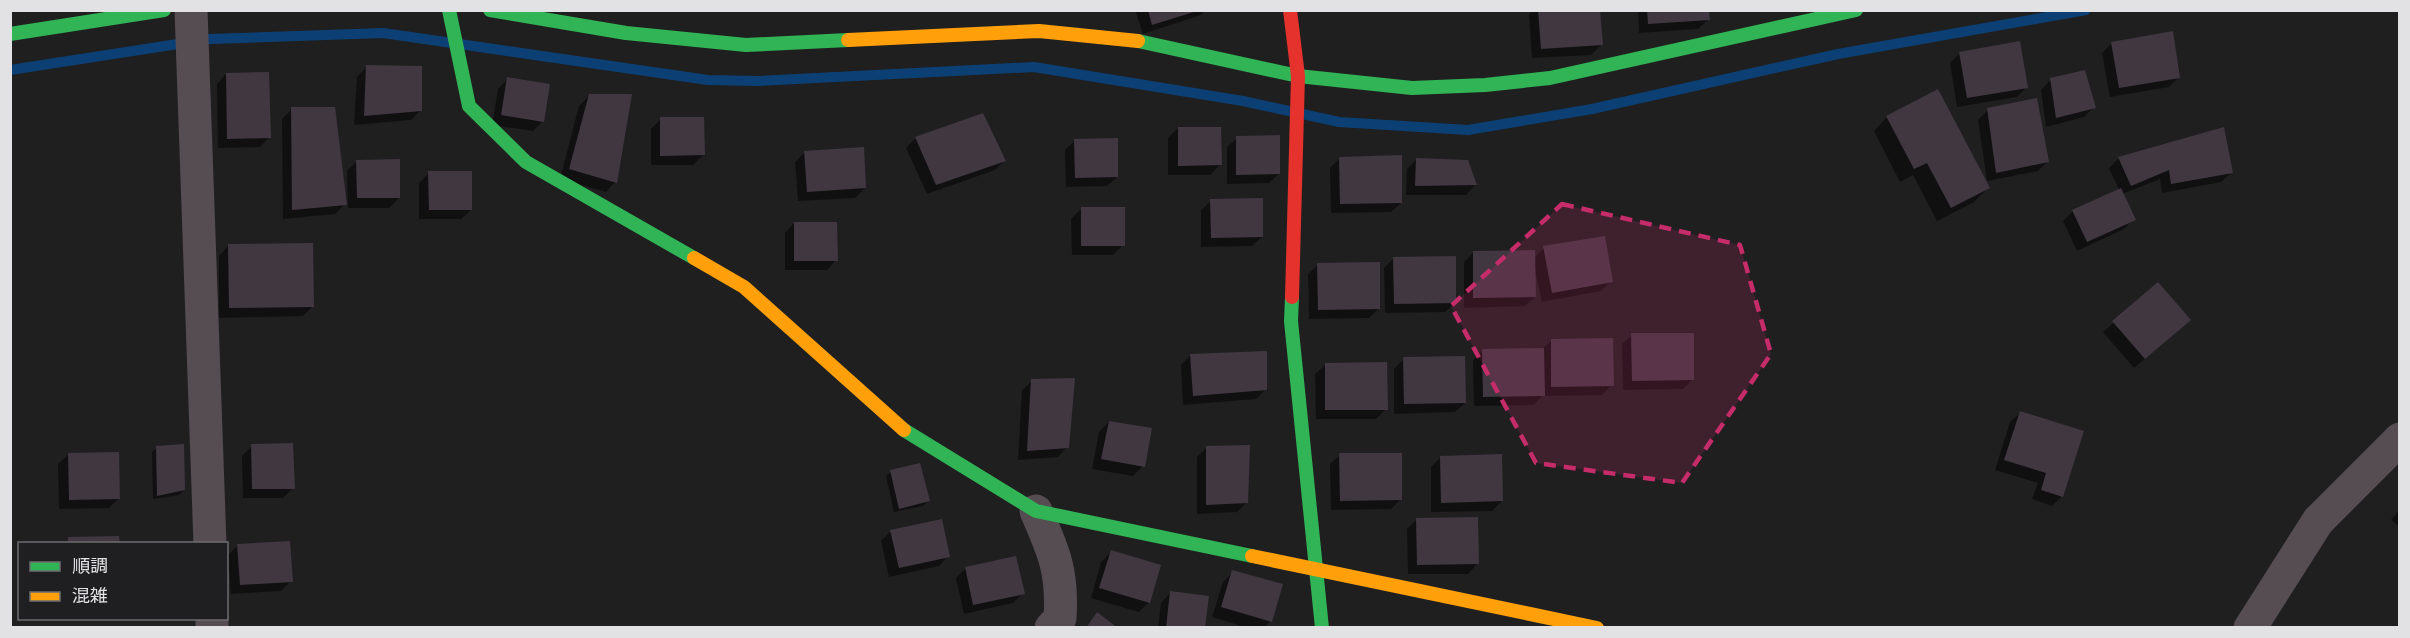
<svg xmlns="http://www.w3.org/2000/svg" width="2410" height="638" viewBox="0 0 2410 638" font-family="Lato,'Noto Sans JP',sans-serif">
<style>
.shadow{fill:#0007}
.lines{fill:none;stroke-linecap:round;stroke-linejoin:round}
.stream{stroke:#0c4075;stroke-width:10}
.building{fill:#403741}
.street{stroke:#564d53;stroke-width:33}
.fast{stroke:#30b455;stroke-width:14}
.slow{stroke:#ff9f0a;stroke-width:14}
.jam{stroke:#e5322d;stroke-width:14}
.marked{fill:#c52c69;fill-opacity:0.2;stroke:#c52c69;stroke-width:4.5;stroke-dasharray:12 8;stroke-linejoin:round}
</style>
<rect width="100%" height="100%" fill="#1f1f20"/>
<!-- shadow -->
<g class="shadow">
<polygon points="1135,10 1206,10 1201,15 1143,34"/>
<polygon points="1533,10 1599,10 1601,45 1591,55 1532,58 1529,14"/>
<polygon points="1638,10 1708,10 1708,20 1698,29 1639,33"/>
<polygon points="2112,43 2179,77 2169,87 2110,97 2102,53"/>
<polygon points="1960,53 2027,87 2017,97 1957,107 1950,63"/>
<polygon points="367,67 421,110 411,120 354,125 357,77"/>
<polygon points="226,74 269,137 260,147 218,148 217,84"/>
<polygon points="508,79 543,121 533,131 492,125 498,89"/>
<polygon points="2051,80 2094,107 2084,117 2046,127 2041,90"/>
<polygon points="589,96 615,182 606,192 560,179 579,106"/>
<polygon points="292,109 345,204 335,214 283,219 282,119"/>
<polygon points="1988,110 2048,161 2038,171 1987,181 1978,120"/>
<polygon points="1887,117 1988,188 1974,202 1937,221 1913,175 1900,182 1874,131"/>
<polygon points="661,119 703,155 693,165 651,165 651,129"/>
<polygon points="1178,128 1220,165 1210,175 1168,175 1168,138"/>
<polygon points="916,138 1005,160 995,170 927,194 906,148"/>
<polygon points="1237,138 1279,174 1269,183 1227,184 1227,147"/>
<polygon points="1075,140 1117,177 1107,186 1066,187 1065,150"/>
<polygon points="805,152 865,188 855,198 798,201 795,162"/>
<polygon points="1340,158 1401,203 1391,212 1331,213 1330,168"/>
<polygon points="2119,158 2231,173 2221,182 2162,193 2160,179 2122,194 2134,219 2124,229 2077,251 2063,221 2073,211 2119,190 2109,168"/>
<polygon points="1417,159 1467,161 1475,185 1466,195 1406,195 1407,169"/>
<polygon points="357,161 399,198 389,208 348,208 347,171"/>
<polygon points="429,173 471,210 461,219 419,219 419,183"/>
<polygon points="1211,201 1262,237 1252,246 1201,247 1201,210"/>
<polygon points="1081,209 1123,245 1113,255 1072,255 1071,219"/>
<polygon points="794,223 836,260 827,270 785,270 785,233"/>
<polygon points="228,246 312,307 303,316 219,318 219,256"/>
<polygon points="1544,248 1611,281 1601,291 1542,302 1534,266 1535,297 1525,306 1464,308 1464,262 1474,252 1534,258"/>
<polygon points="1394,258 1455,303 1445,312 1385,313 1384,268"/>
<polygon points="1318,265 1379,308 1369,318 1309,319 1308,274"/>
<polygon points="2158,284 2179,330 2134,368 2103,332"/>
<polygon points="1632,335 1693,379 1683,389 1623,390 1622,344"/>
<polygon points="1551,341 1612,385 1602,395 1542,396 1534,405 1474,406 1473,360 1482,351 1542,349"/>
<polygon points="1191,355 1266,389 1256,399 1183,405 1181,365"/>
<polygon points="1404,359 1465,403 1455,412 1394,414 1394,369"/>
<polygon points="1325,365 1386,409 1376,419 1316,419 1315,374"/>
<polygon points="1032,381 1067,447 1058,457 1018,460 1022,390"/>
<polygon points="2020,413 2062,496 2052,506 2032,499 2038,483 1995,470 2010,422"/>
<polygon points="1109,422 1143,466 1133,476 1092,469 1099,432"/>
<polygon points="252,446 293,488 283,498 243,498 242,456"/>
<polygon points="1207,447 1247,502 1237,512 1197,514 1197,457"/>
<polygon points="157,448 184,490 179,495 153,499 152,452"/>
<polygon points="68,455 119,498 109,508 59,509 58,464"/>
<polygon points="1340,455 1401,499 1391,509 1331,510 1330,464"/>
<polygon points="1441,457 1502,501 1492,511 1431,512 1431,467"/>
<polygon points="891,472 928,501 923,506 894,512 886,476"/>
<polygon points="2400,509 2400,527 2391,520"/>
<polygon points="1417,519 1477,564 1468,574 1408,574 1407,529"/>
<polygon points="891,531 948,556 939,566 889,577 881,541"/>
<polygon points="238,545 291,581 281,591 231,594 228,555"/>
<polygon points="1111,552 1149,602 1139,612 1091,598 1101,562"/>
<polygon points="966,568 1023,593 1013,603 964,614 956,578"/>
<polygon points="1233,572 1270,621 1264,628 1248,628 1212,617 1223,582"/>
<polygon points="1170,593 1204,628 1158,628 1161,603"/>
</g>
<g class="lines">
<!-- stream -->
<polyline class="stream" points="10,70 210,39 383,33 708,80 759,81 1034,67 1243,101 1339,122 1468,130 1592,109 1838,54 2086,10"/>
</g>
<!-- building -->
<g class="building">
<polygon points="1148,10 1197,10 1197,11 1152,25"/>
<polygon points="1538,10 1600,10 1603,45 1541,49"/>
<polygon points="1647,10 1709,10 1710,20 1648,24"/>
<polygon points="2173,31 2180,78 2119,88 2111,42"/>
<polygon points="2020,41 2028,88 1967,98 1959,52"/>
<polygon points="366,65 422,66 422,111 364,116"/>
<polygon points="2085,70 2096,108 2056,118 2050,78"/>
<polygon points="269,72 271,138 227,139 226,73"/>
<polygon points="507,77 550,84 544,122 501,115"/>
<polygon points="1938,89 1990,188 1951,208 1927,163 1914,169 1886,116"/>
<polygon points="589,94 632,94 617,183 569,169"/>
<polygon points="2037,98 2049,162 1996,173 1987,108"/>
<polygon points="291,107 335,107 347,205 292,210"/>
<polygon points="983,113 1006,161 936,185 915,137"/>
<polygon points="660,117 704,117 705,155 660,156"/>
<polygon points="1178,127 1221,127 1222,165 1178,166"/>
<polygon points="2224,127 2233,173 2171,184 2169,170 2131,186 2118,157"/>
<polygon points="1280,135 1280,174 1236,175 1236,136"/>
<polygon points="1118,138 1118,177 1075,178 1074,139"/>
<polygon points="864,147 866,188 807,192 804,151"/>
<polygon points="1402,155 1402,203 1340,204 1339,157"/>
<polygon points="1416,158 1468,160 1477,185 1415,186"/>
<polygon points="400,159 400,198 357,198 356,160"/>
<polygon points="428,171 472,171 472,210 429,210"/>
<polygon points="2121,188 2136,220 2087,242 2072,210"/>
<polygon points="1263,198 1263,237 1211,238 1210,199"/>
<rect x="1081" y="207" width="44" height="39"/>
<polygon points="794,222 837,222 838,261 794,261"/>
<polygon points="1605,236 1613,282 1552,293 1543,246"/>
<polygon points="313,243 314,307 229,308 228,244"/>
<polygon points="1535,250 1536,297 1473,298 1473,251"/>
<polygon points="1456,256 1456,303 1394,304 1393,257"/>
<polygon points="1380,262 1380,309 1318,310 1317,263"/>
<polygon points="2158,282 2191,320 2145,359 2112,321"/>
<polygon points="1631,333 1694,333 1694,380 1632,381"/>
<polygon points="1613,338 1614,386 1551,387 1551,339"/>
<polygon points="1544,348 1545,396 1483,397 1482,349"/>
<polygon points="1267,351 1267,390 1193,396 1190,354"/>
<polygon points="1465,356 1466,403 1404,404 1403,357"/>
<polygon points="1387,362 1388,410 1325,410 1325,363"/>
<polygon points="1075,378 1069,448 1027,451 1031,379"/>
<polygon points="2020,411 2084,431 2063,497 2041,490 2046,473 2004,460"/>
<polygon points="1109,421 1152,428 1145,467 1101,459"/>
<polygon points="293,443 295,489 252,489 251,444"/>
<polygon points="184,444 185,490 157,496 156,446"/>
<polygon points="1250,445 1248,503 1206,505 1206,446"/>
<polygon points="119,452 120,499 69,500 68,453"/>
<polygon points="1339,453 1402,453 1402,500 1340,501"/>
<polygon points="1502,454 1503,501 1441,503 1440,456"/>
<polygon points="920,463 930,501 899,509 890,470"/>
<polygon points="1478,517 1479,564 1417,565 1416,518"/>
<polygon points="942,519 950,557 899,568 890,530"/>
<polygon points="119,536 120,544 68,544 68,537"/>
<polygon points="290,541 293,582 240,585 237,544"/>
<polygon points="1111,550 1161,565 1150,603 1099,588"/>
<polygon points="1016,556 1025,594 973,605 965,567"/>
<polygon points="1232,570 1283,584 1272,622 1221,607"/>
<polygon points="1170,591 1209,596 1205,628 1166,628"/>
<polygon points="1097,612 1118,628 1086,628"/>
</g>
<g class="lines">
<!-- street -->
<g class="street">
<polyline points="191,10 210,544"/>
<path d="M 1036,511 C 1054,552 1063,572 1060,618 L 1051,628"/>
<polyline points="212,618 212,628"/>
<polyline points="2250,628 2318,521 2400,439"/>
</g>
<!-- fast -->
<g class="fast">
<polyline points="449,10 469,106 526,162 694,258"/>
<polyline points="490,10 626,33 746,45 848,40"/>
<polyline points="10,34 164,10"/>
<polyline points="1138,41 1298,76 1412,88 1485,85 1550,78 1856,10"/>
<polyline points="1292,297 1291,321 1322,628"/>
<polyline points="904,430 1036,511 1252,556"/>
</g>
<!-- slow -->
<g class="slow">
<polyline points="848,40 1039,31 1138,41"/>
<polyline points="694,258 744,287 904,430"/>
<polyline points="1252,556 1597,628"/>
</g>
<!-- jam -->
<polyline class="jam" points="1290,10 1298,76 1292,297"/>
</g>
<!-- marked area -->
<path class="marked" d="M 1562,204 L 1740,245 L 1771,354 L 1682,483 L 1536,463 L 1451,306 Z"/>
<!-- border -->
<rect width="2410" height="638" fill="none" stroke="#e2e1e4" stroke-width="24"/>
<!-- legend -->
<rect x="18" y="542" width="210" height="78" fill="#1f1e21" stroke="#6d6c6f" stroke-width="1.5"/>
<rect x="30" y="562" width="30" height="9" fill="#30b455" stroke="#6d6c6f" stroke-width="1.5"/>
<text x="72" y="572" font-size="18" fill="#e2e1e4">順調</text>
<rect x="30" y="592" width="30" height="9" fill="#ff9f0a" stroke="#6d6c6f" stroke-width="1.5"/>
<text x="72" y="602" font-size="18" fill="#e2e1e4">混雑</text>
</svg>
